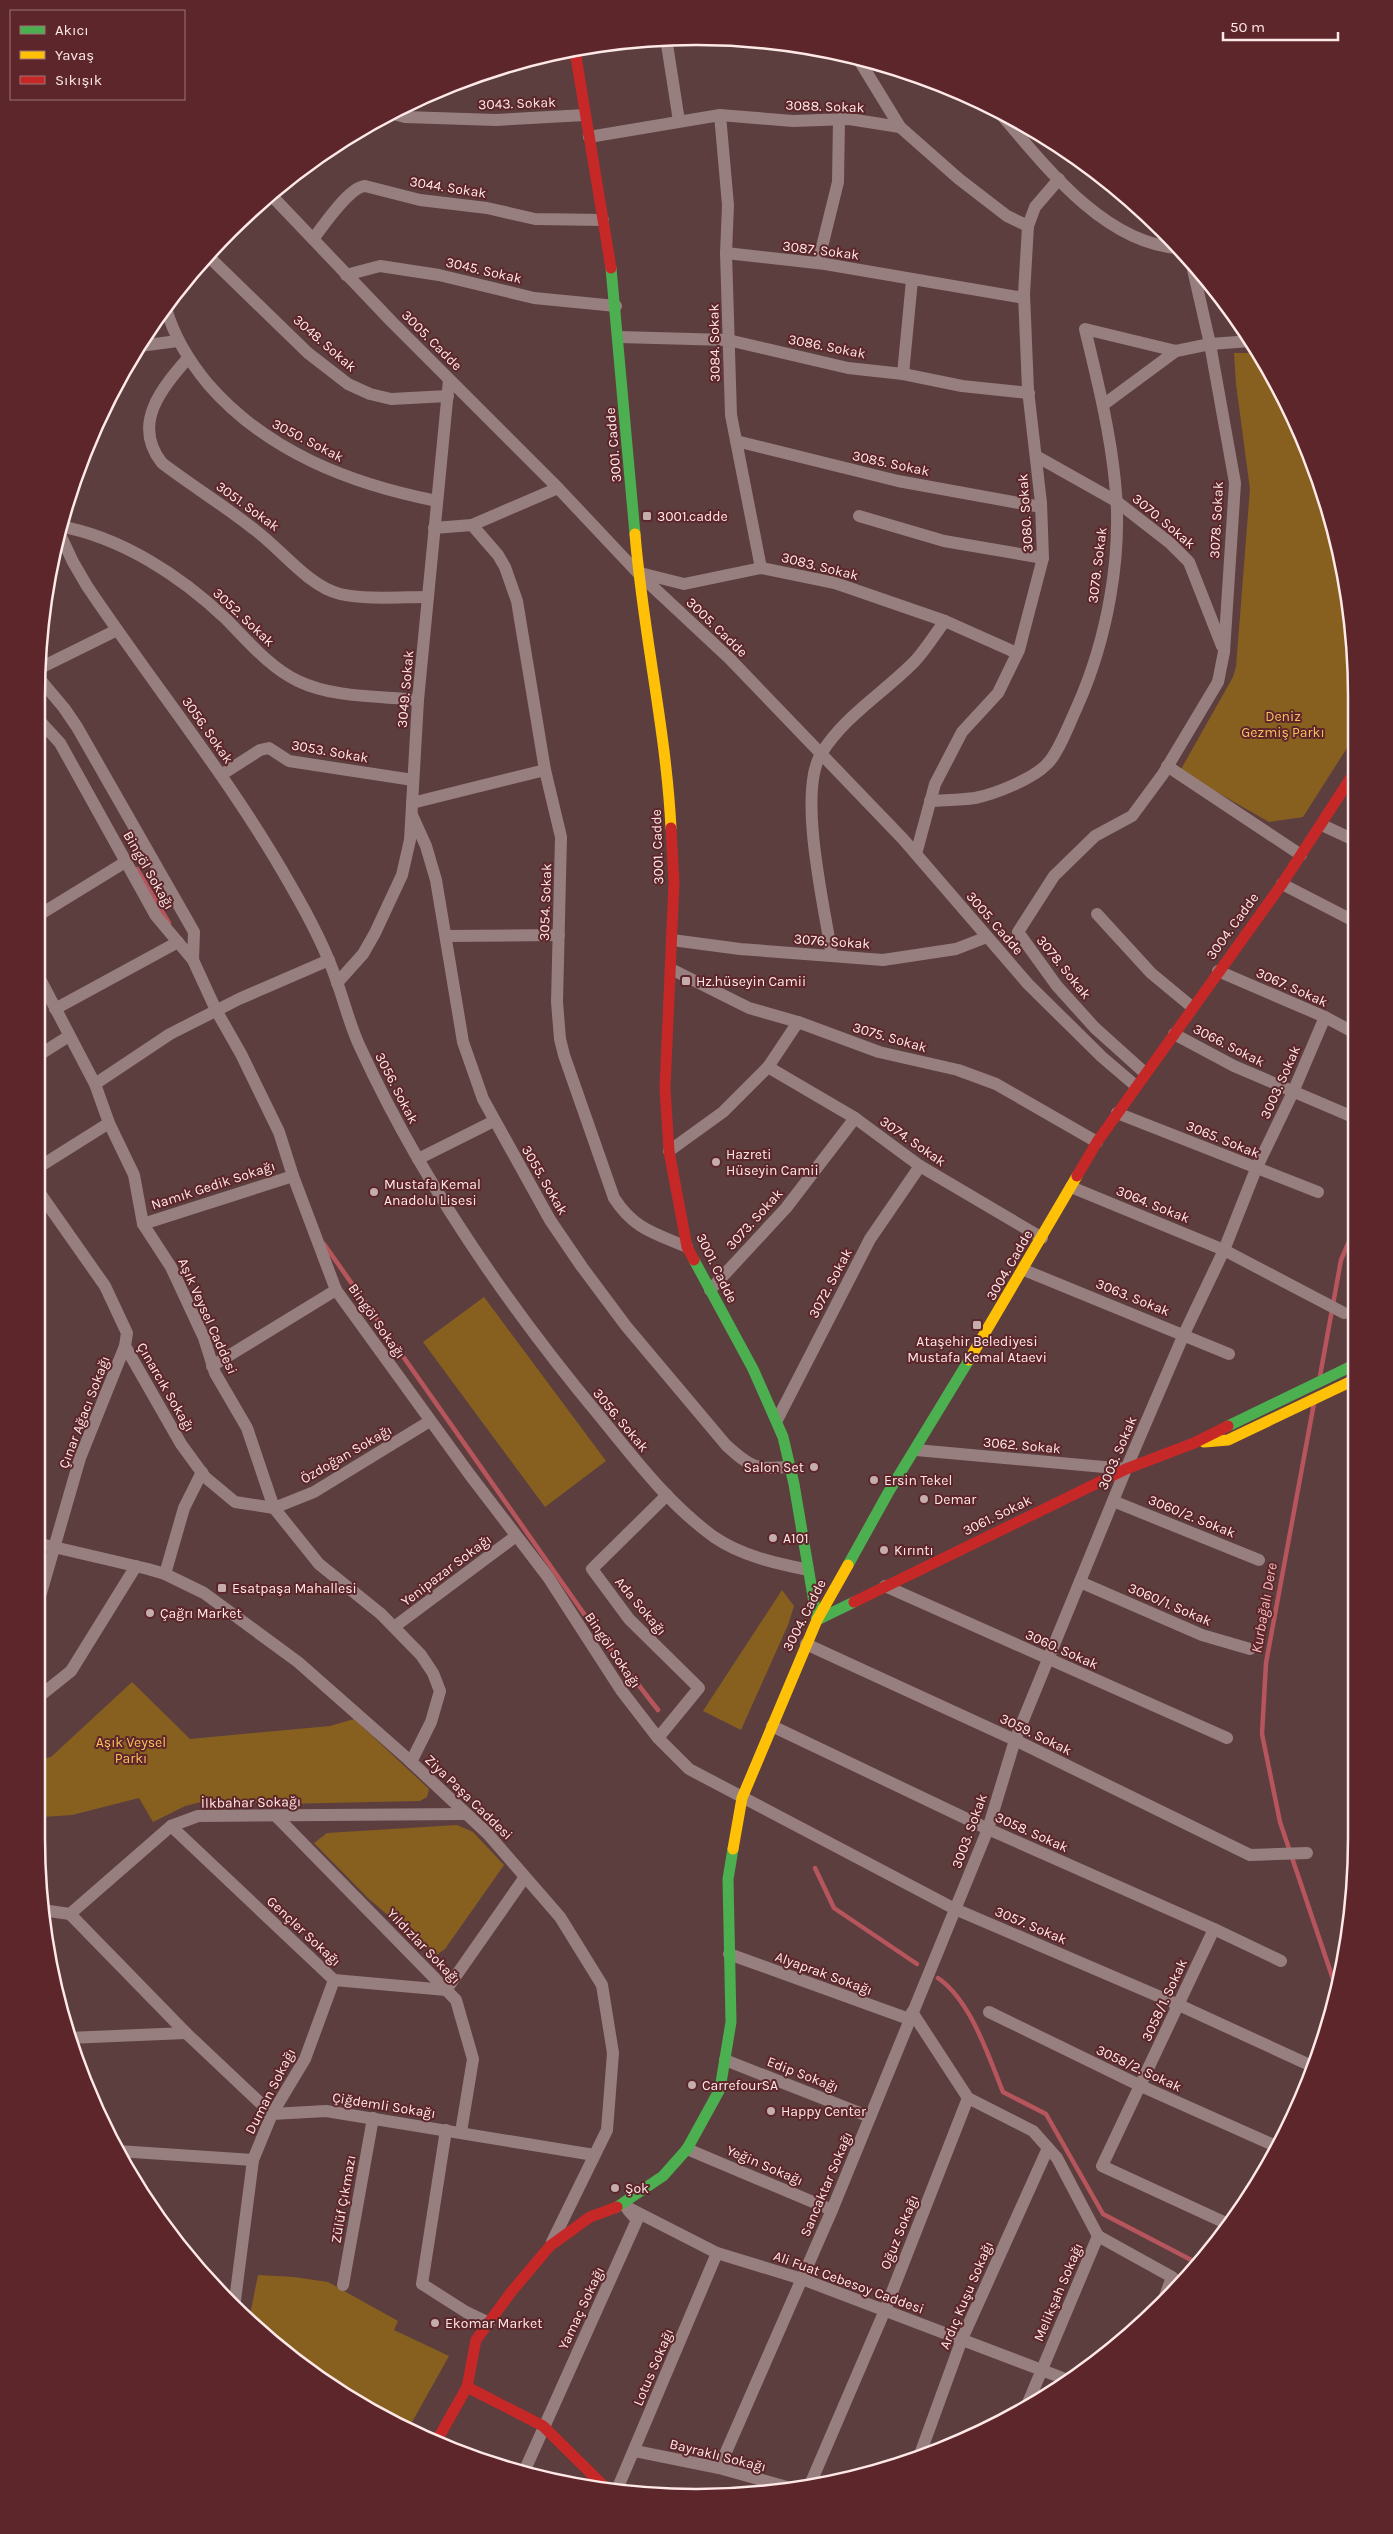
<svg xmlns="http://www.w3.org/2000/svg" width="1393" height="2534" viewBox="0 0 1393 2534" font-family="Karla,sans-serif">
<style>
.green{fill:#87601f}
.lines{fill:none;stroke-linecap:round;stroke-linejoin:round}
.stream{stroke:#b7555c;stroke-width:4.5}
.street{stroke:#977e7f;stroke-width:12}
.fast{stroke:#4caf50;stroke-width:11}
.slow{stroke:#ffc107;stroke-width:11}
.jam{stroke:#c62828;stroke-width:11}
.poi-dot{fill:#c5acad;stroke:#5d262a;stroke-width:2}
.labels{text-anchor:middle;stroke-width:4;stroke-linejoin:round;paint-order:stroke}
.street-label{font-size:14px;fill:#fee8e8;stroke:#5d262a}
.poi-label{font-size:14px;fill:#fee8e8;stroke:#5d262a;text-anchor:start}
.park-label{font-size:14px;fill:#fbc05f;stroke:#5d262a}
.water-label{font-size:15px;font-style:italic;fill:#f3babb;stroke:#5d262a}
.rim{fill:none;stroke:#fee8e8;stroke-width:2.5}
</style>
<rect width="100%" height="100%" fill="#5c3e3f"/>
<!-- green -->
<g class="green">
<polygon points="1234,353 1257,353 1322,484 1351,611 1352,740 1303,817 1269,822 1180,771 1233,677 1236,667 1250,489 1236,384"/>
<polygon points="484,1297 606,1461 545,1507 423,1342"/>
<polygon points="782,1590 794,1606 788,1625 741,1730 703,1711"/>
<polygon points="132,1682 190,1739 330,1726 354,1719 429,1789 427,1797 420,1801 280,1804 201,1802 185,1806 153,1822 139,1798 72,1815 42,1817 41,1759 51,1757"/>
<polygon points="457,1825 473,1832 504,1865 445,1949 435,1956 368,1898 314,1843 327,1833"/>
<polygon points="258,2275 294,2277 328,2282 398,2321 394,2330 449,2356 407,2431 329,2386 249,2320"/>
</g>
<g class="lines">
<!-- stream -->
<g class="stream">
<polyline points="137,869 169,923"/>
<polyline points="324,1244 594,1628 658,1710"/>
<polyline points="1320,1376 1341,1260 1353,1232"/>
<polyline points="1314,1403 1266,1663 1262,1734 1280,1822 1335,1985"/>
<polyline points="815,1868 834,1908 917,1964"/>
<path d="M 938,1978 C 971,2001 988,2055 1003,2092 L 1046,2114 L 1103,2214 L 1199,2264"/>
</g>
<!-- street -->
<g class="street">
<polyline points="666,38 679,121"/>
<polyline points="859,60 900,127"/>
<polyline points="390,113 405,117 496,120 585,115"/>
<path d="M 1000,113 C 1045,166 1104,243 1178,248"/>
<polyline points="720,115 728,205 726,253 731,415 761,568"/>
<polyline points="589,137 720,115 793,121 849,119 900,127 959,179 1007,216 1028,226"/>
<polyline points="271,195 392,322 558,488 638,573 729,658 903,839 1028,984 1102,1057 1136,1086"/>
<path d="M 313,239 C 324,225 349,187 365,186 L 420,200 L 487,208 L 535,219 L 603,220"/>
<polyline points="726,253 825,264 1024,298"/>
<polyline points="207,255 308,353 348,384 370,394 391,399 448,396"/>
<polyline points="818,263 838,182 839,119"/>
<polyline points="346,275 380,266 439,275 534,298 616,306"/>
<path d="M 166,308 C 174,337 189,361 208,384 C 267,452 351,484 437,501"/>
<polyline points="619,337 728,340 848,368 903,374 962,386 1029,393"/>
<polyline points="139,346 178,341"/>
<path d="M 188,358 C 162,388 131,424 162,463 C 192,486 225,506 255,530 C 281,549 308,586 340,594 C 367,600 400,597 428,597"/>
<polyline points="903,374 912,280"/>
<polyline points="1103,405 1176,351 1210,344 1251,341"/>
<polyline points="736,441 898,481 1041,507"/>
<polyline points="1036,456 1116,501 1170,543 1189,562 1222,646"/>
<polyline points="859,516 944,541 1043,558"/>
<path d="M 472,525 L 498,555 L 505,567 L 517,601 L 545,770 L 561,837 L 557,1002 L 560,1039 L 564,1055 L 614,1198 C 634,1229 654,1233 687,1247"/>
<path d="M 59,526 C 121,537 181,576 226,619 C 248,641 270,668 298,681 C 333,698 380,696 418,700"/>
<polyline points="434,528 472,525 558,488"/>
<path d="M 58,530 L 73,562 L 87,586 C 154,686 232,781 291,886 C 309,917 326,949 337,982 C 345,1004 350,1026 360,1047 C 422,1182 507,1305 602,1419 C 636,1461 670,1505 714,1537 C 742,1556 775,1563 808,1570"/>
<polyline points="640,573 684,584 761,568 835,583 945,621 1017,653"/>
<polyline points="38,669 117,630"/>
<polyline points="38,677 64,708 77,727 194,932 193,960"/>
<polyline points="38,719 60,743 156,916 193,960 216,1010 241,1054 279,1132 293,1176 336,1290 470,1475 548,1577 621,1690 658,1738 689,1769 955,1909 1179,2005 1314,2067"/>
<polyline points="1167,766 1301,855"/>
<polyline points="221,775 260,750 269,748 289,761 413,780"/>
<path d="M 930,801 C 945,800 961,800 975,798 C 995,794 1033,779 1047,764 C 1058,754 1070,722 1077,707 C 1107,640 1123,555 1115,482 C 1110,430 1097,379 1085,329 L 1176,351"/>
<polyline points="412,803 545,770"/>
<path d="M 412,815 L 426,846 L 436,880 L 463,1042 L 483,1099 L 550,1220 L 582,1267 L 626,1326 L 726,1445 C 752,1469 756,1469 790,1467"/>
<polyline points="1322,825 1352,839"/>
<polyline points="916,854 935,784 962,732 998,693 1019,650 1043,558 1041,503 1028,390 1024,294 1028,226 1035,207 1059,179"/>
<polyline points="1282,884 1352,920"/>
<polyline points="1097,914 1151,973 1192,1007"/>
<polyline points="39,915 127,861"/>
<polyline points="446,936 559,935"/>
<polyline points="672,940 740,949 883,960 956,949 987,937"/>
<path d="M 832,956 C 825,910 797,793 821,754 C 844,716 885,692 915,661 C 926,649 935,634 945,621"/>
<polyline points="671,969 749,1008 798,1022 879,1052 958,1070 996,1084 1097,1142"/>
<polyline points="1218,971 1325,1017 1353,1032"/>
<polyline points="39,977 95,1084 109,1123 134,1175 143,1224 171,1267 204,1338 215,1373 247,1428 274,1508 319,1564 381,1614 421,1655 433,1673 440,1691 431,1722 411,1762"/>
<polyline points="337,983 363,954 375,933 402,875 410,840 418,700 449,380"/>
<polyline points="55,1009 178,942"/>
<polyline points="1174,1034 1234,1066 1353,1117"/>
<polyline points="39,1055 69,1036"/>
<polyline points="768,1067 798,1022"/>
<polyline points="1145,1073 1095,1028 1057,986 1018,932 1054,876 1095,836 1132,816 1163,774 1218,682 1224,652 1235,483 1210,344 1192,265"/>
<polyline points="95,1084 170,1034 239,999 329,960"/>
<polyline points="1117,1113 1318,1192"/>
<polyline points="669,1151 723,1112 768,1067 855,1118 920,1166 1042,1238"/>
<polyline points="418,1159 494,1121"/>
<polyline points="39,1167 109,1123"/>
<polyline points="1071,1187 1224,1250 1344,1313"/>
<polyline points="39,1192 105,1286 127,1333 125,1346 181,1444 205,1477 235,1502 274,1508 314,1492 430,1421"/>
<polyline points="143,1224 293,1176"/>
<polyline points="1024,1270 1229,1354"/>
<polyline points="710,1290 786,1208 855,1118"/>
<polyline points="212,1366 336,1290"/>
<polyline points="777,1420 870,1239 920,1166"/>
<polyline points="916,1450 1126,1469"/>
<polyline points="1113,1501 1259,1560"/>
<polyline points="41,1544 148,1569 165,1574 204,1593 298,1662 408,1759 488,1834 560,1917 602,1985 613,2053 607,2130 552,2242"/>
<polyline points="165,1574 184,1508 202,1472"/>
<polyline points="1080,1582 1202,1635 1250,1649"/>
<polyline points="885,1586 1227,1738"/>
<polyline points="41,1593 80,1458 125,1346"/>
<polyline points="394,1627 516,1536"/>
<polyline points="806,1644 1015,1740 1250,1855 1307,1853"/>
<polyline points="41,1695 71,1671 136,1566"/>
<polyline points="772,1726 988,1829 1214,1929 1281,1961"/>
<polyline points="658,1738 699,1688 629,1619 592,1569 667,1495"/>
<polyline points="276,1816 456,2000 473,2059 461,2132"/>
<polyline points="171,1826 334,1980 446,1990 525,1877"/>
<polyline points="42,1910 70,1914 171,1826 198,1816 466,1814"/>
<polyline points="70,1914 186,2033 272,2114 326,2111 594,2155"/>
<polyline points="1214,1929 1102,2166 1228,2224"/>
<polyline points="729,1954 909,2019"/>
<polyline points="912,2012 968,2098 1033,2131 1057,2158 1098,2236"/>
<polyline points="989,2012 1141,2086 1278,2147"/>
<polyline points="68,2038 186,2033"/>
<polyline points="725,2060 870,2117"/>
<polyline points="446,2130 422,2284 466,2312 489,2323"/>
<polyline points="687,2149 832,2210"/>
<polyline points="118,2151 253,2160"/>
<polyline points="623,2205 717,2253 802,2279 1068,2380"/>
<polyline points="343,2285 373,2118"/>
<polyline points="234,2308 253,2160 272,2114 305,2059 334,1980"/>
<polyline points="1025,2410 1098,2236 1172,2277 1163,2302"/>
<polyline points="635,2451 719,2468 794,2489"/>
<polyline points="919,2457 962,2339 1048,2148"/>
<polyline points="719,2468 832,2210 988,1829 1015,1740 1126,1469 1184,1334 1224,1250 1256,1169 1293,1092 1325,1017"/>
<polyline points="523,2474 637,2220 628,2210"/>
<polyline points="809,2487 885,2310 968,2098"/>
<polyline points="616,2492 717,2253"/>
</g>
<!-- fast -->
<g class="fast">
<polyline points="611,268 635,534"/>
<polyline points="694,1260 753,1369 783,1437 794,1484 817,1620 854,1602"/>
<polyline points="1228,1426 1354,1365"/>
<polyline points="848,1565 888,1493 969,1360"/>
<polyline points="617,2207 663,2176 687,2149 720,2089 731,2022 728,1879 733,1849"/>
</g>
<!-- slow -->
<g class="slow">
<path d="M 635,534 C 643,633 666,729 671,828"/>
<polyline points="969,1360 1077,1176"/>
<polyline points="1204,1442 1228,1440 1354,1380"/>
<polyline points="733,1849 742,1798 817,1620 848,1565"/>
</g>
<!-- jam -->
<g class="jam">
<polyline points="575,51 611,268"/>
<polyline points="671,828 674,883 665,1088 669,1151 687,1247 694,1260"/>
<polyline points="1077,1176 1097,1142 1282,884 1352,776"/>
<polyline points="854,1602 1126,1469 1194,1443 1228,1426"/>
<polyline points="467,2387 543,2426 610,2492"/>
<polyline points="436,2442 467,2387 476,2340 512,2291 550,2246 590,2217 617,2207"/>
</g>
</g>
<!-- markers -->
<g class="poi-dot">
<rect x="642" y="511" width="10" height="10" rx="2.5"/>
<rect x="681" y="976" width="10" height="10" rx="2.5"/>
<circle cx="716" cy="1162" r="5"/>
<circle cx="374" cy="1192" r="5"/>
<rect x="972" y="1320" width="10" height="10" rx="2.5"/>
<circle cx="814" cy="1467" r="5"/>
<circle cx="874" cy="1480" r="5"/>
<circle cx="924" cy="1499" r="5"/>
<circle cx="773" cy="1538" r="5"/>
<circle cx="884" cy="1550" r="5"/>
<rect x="217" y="1583" width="10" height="10" rx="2.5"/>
<circle cx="150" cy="1613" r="5"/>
<circle cx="692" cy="2085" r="5"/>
<circle cx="771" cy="2111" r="5"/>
<circle cx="615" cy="2188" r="5"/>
<circle cx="435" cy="2323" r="5"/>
</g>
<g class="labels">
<!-- street labels -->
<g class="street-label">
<text transform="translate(517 103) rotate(-2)" y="5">3043. Sokak</text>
<text transform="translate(825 106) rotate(2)" y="5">3088. Sokak</text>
<text transform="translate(448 187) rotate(9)" y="5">3044. Sokak</text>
<text transform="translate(821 250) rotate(7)" y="5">3087. Sokak</text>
<text transform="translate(484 270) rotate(13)" y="5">3045. Sokak</text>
<text transform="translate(432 340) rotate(45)" y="5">3005. Cadde</text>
<text transform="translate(325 343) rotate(41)" y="5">3048. Sokak</text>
<text transform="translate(714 343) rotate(-91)" y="5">3084. Sokak</text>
<text transform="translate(827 346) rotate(11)" y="5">3086. Sokak</text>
<text transform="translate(308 440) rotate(27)" y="5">3050. Sokak</text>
<text transform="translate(613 445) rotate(-95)" y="5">3001. Cadde</text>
<text transform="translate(891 463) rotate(12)" y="5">3085. Sokak</text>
<text transform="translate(248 506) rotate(36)" y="5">3051. Sokak</text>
<text transform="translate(1025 513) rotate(-94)" y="5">3080. Sokak</text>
<text transform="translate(1216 520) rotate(-87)" y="5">3078. Sokak</text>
<text transform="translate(1164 521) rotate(40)" y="5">3070. Sokak</text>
<text transform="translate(1097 565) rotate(-83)" y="5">3079. Sokak</text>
<text transform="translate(820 566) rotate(14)" y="5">3083. Sokak</text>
<text transform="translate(244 617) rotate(43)" y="5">3052. Sokak</text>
<text transform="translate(717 627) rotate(44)" y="5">3005. Cadde</text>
<text transform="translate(405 689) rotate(-85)" y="5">3049. Sokak</text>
<text transform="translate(208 730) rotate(55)" y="5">3056. Sokak</text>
<text transform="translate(330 751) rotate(10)" y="5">3053. Sokak</text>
<text transform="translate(657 847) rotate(-92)" y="5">3001. Cadde</text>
<text transform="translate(149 870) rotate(60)" y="5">Bingöl Sokağı</text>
<text transform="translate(545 902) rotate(-88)" y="5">3054. Sokak</text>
<text transform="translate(995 923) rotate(49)" y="5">3005. Cadde</text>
<text transform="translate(1232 926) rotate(-54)" y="5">3004. Cadde</text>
<text transform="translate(832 941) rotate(4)" y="5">3076. Sokak</text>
<text transform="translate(1064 967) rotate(51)" y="5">3078. Sokak</text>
<text transform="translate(1292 987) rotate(24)" y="5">3067. Sokak</text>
<text transform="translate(890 1037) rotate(16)" y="5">3075. Sokak</text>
<text transform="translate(1229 1045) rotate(27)" y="5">3066. Sokak</text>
<text transform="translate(1280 1082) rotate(-66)" y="5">3003. Sokak</text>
<text transform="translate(397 1088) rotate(63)" y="5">3056. Sokak</text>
<text transform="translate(1223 1139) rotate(22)" y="5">3065. Sokak</text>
<text transform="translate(913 1141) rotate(35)" y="5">3074. Sokak</text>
<text transform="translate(545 1180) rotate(60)" y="5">3055. Sokak</text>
<text transform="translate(213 1185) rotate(-18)" y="5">Namık Gedik Sokağı</text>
<text transform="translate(1153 1204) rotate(22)" y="5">3064. Sokak</text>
<text transform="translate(754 1219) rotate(-48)" y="5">3073. Sokak</text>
<text transform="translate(1009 1265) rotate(-60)" y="5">3004. Cadde</text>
<text transform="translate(717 1268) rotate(64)" y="5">3001. Cadde</text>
<text transform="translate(830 1283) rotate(-62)" y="5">3072. Sokak</text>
<text transform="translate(1133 1297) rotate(22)" y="5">3063. Sokak</text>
<text transform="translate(208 1316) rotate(66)" y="5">Aşık Veysel Caddesi</text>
<text transform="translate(377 1321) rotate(55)" y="5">Bingöl Sokağı</text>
<text transform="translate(166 1387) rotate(60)" y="5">Çınarcık Sokağı</text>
<text transform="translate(84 1412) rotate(-69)" y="5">Çınar Ağacı Sokağı</text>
<text transform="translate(621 1420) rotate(50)" y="5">3056. Sokak</text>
<text transform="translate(1022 1445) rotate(5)" y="5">3062. Sokak</text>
<text transform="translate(1117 1453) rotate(-67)" y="5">3003. Sokak</text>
<text transform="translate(346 1454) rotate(-30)" y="5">Özdoğan Sokağı</text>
<text transform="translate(997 1515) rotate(-26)" y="5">3061. Sokak</text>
<text transform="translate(1192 1516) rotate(22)" y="5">3060/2. Sokak</text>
<text transform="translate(446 1570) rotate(-37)" y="5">Yenipazar Sokağı</text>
<text transform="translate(1170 1604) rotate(23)" y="5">3060/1. Sokak</text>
<text transform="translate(641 1606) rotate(50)" y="5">Ada Sokağı</text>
<text transform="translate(804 1615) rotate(-63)" y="5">3004. Cadde</text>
<text transform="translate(1062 1649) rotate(24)" y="5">3060. Sokak</text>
<text transform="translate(613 1650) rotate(56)" y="5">Bingöl Sokağı</text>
<text transform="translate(1036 1734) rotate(26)" y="5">3059. Sokak</text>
<text transform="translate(469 1797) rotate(44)" y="5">Ziya Paşa Caddesi</text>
<text transform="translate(251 1802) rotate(-1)" y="5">İlkbahar Sokağı</text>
<text transform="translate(969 1831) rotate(-70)" y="5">3003. Sokak</text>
<text transform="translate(1032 1832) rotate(24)" y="5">3058. Sokak</text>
<text transform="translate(1031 1925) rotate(23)" y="5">3057. Sokak</text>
<text transform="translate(304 1931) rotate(43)" y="5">Gençler Sokağı</text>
<text transform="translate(424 1946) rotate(46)" y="5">Yıldızlar Sokağı</text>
<text transform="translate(824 1973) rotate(20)" y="5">Alyaprak Sokağı</text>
<text transform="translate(1164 2000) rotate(-65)" y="5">3058/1. Sokak</text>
<text transform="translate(1139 2068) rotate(25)" y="5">3058/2. Sokak</text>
<text transform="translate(803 2074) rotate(21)" y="5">Edip Sokağı</text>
<text transform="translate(270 2091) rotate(-63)" y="5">Duman Sokağı</text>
<text transform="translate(384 2105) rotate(9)" y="5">Çiğdemli Sokağı</text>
<text transform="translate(765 2165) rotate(23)" y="5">Yeğin Sokağı</text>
<text transform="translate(826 2184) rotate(-67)" y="5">Sancaktar Sokağı</text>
<text transform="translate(343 2199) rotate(-80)" y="5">Zülüf Çıkmazı</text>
<text transform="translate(899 2232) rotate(-68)" y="5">Oğuz Sokağı</text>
<text transform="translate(849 2282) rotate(20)" y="5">Ali Fuat Cebesoy Caddesi</text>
<text transform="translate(1058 2292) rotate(-67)" y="5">Melikşah Sokağı</text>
<text transform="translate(966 2295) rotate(-67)" y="5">Ardıç Kuşu Sokağı</text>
<text transform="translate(581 2308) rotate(-65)" y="5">Yamaç Sokağı</text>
<text transform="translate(653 2367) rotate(-67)" y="5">Lotus Sokağı</text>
<text transform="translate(718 2455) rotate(14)" y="5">Bayraklı Sokağı</text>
</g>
<!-- poi labels -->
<g class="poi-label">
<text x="657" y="521">3001.cadde</text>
<text x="696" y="986">Hz.hüseyin Camii</text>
<text x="726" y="1159">Hazreti<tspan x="726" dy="16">Hüseyin Camii</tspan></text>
<text x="384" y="1189">Mustafa Kemal<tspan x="384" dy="16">Anadolu Lisesi</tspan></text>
<text x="977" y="1346" text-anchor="middle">Ataşehir Belediyesi<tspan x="977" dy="16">Mustafa Kemal Ataevi</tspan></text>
<text x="804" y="1472" text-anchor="end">Salon Set</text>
<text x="884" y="1485">Ersin Tekel</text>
<text x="934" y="1504">Demar</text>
<text x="783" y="1543">A101</text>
<text x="894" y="1555">Kırıntı</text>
<text x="232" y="1593">Esatpaşa Mahallesi</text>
<text x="160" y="1618">Çağrı Market</text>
<text x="702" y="2090">CarrefourSA</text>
<text x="781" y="2116">Happy Center</text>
<text x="625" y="2193">Şok</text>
<text x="445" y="2328">Ekomar Market</text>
</g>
<!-- park labels -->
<g class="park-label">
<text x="1283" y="721">Deniz<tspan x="1283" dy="16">Gezmiş Parkı</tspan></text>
<text x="131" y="1747">Aşık Veysel<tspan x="131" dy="16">Parkı</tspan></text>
</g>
<!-- water labels -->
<g class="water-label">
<text transform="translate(1264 1608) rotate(-80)" y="5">Kurbağalı Dere</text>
</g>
</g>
<!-- crop -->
<path d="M0 0H1393V2534H0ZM696 45H697A651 651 0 0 1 1348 696V1838A651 651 0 0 1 697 2489H696A651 651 0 0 1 45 1838V696A651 651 0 0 1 696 45Z" fill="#5d262a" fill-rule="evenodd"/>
<path class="rim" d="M696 45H697A651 651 0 0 1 1348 696V1838A651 651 0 0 1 697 2489H696A651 651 0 0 1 45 1838V696A651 651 0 0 1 696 45Z"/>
<!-- legend -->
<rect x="10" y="10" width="175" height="90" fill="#5d262a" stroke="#9d7476"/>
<rect x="20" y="26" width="25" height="8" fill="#4caf50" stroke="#9d7476"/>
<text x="55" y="35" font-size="15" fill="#fee8e8">Akıcı</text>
<rect x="20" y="51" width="25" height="8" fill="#ffc107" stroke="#9d7476"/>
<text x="55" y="60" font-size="15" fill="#fee8e8">Yavaş</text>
<rect x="20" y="76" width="25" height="8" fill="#c62828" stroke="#9d7476"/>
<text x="55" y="85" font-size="15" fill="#fee8e8">Sıkışık</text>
<!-- scale -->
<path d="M1223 32v8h115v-8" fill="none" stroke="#fee8e8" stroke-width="2.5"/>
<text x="1230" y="32" font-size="15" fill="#fee8e8" stroke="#5d262a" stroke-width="4" paint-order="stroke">50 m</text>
</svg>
